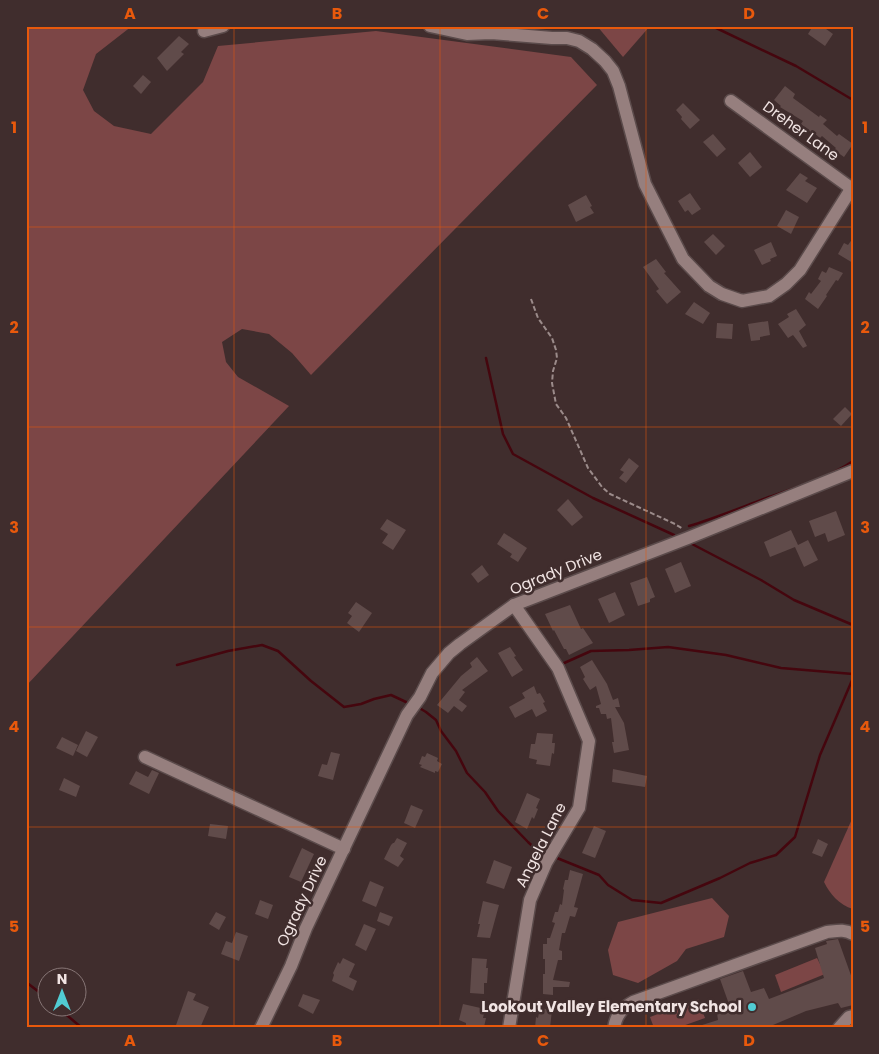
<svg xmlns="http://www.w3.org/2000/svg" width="879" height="1054" viewBox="0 0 879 1054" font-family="Poppins,sans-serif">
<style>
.green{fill:#7c4646}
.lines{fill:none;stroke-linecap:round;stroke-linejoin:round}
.stream{stroke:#45060e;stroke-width:2.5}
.building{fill:#604b4a}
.minor-casing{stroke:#5b4b4b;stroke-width:15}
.path{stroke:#9b8b8a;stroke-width:2;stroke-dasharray:5 2.5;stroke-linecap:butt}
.minor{stroke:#967f7e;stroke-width:12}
.grid{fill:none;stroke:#e8590c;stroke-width:1;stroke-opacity:0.55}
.poi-dot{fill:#51ccd3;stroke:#402d2d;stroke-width:2}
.labels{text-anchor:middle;stroke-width:5;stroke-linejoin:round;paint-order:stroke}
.street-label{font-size:15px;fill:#f1e4e3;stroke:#402d2d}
.poi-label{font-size:15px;font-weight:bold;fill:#f1e4e3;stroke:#402d2d;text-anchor:end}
.neatline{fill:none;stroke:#e8590c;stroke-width:2}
.grid-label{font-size:16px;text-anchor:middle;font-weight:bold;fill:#e8590c}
</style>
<rect width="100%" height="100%" fill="#402d2d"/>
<!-- green -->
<g class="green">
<polygon points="26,26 132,26 96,54 83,90 94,111 114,126 151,134 203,82 218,46 376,31 571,57 597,85 311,375 292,353 269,334 242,329 222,342 226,362 238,377 289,406 26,686"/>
<polygon points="597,26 650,26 623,57"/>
<path d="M 852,819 L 853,820 L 853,909 C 839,905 830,894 824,882 Z"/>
<polygon points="712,898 729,916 724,937 686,949 677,961 638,983 613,975 608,950 618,922"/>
<polygon points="817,958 825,974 781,992 775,975"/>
<polygon points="698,999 705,1018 677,1028 654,1028 650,1017"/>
</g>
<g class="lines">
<!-- stream -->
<g class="stream">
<polyline points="712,26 796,66 853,100"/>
<polyline points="486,358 503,434 513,454 593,498 674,535"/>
<path d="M 689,526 C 716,518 742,507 769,497 C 795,488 830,477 853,461"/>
<polyline points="692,544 761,580 794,600 853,625"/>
<polyline points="562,664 591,651 629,650 668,647 726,655 781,668 853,674"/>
<polyline points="177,665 228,651 262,645 278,651 311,681 344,707 361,704 374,699 391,695 406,702"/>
<polyline points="421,709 426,712 436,720 441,731 456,751 467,773 485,792 498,811 528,842 540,853"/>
<polyline points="557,858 599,875 608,885 632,900 661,903 720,878 750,863 776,855 795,837 820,755 853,678"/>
<polyline points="26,982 48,999"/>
<polyline points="56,1006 82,1028"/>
</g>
</g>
<!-- building -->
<g class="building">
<polygon points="813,26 822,26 833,34 825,46 808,34"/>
<polygon points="179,36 189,44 181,52 184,54 167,71 157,58"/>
<polygon points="143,75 151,82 141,94 133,86"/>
<polygon points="785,86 795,94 793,98 819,117 820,115 827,120 823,124 837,136 839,134 853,144 844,157 834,150 836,148 822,136 820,138 813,132 812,133 801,124 803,121 780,107 781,106 774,100"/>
<polygon points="683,103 700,120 690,129 681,119 682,117 676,110"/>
<polygon points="713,134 726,149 717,157 703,142"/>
<polygon points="750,152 762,167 750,177 738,163"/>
<polygon points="800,173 808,178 805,181 817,188 807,203 786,190"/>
<polygon points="690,193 701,209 692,215 688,210 685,212 678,201"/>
<polygon points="586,195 592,206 590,207 594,213 576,222 568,205"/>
<polygon points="786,210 799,217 791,234 777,226"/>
<polygon points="713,234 725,246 716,255 704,242"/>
<polygon points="853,238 853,263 838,254 844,243 848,245"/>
<polygon points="771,242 777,256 770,259 771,261 762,265 754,250"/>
<polygon points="656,259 666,272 664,273 681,292 667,304 656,291 659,289 643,267"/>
<polygon points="829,267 843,273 838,281 836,280 826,295 827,296 818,309 805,299 809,292 811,294 821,281 818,279 822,271 826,273"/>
<polygon points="694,302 710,313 703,324 685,314"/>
<polygon points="796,309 806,325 799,331 807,346 803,348 793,335 788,338 778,324 789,317 787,314"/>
<polygon points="768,321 770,335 760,337 760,340 751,341 748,324"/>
<polygon points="717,323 733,324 732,339 716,338"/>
<polygon points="845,407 852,414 841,426 833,419"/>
<polygon points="629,458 639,466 626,483 619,478 624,472 620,470"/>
<polygon points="568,499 583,517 572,526 557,510"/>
<polygon points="836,511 845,535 828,542 825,533 815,537 809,521"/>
<polygon points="387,519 406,530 393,550 382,543 388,534 380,529"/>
<polygon points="791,530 798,545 808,540 818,560 804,567 795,547 770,557 764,542"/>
<polygon points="504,533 527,548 518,562 510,557 512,554 497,544"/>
<polygon points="681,562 691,586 675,593 665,569"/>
<polygon points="482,565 489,575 478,583 471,574"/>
<polygon points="647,577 655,597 650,599 650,602 638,606 630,583"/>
<polygon points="615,592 625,615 609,623 598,599"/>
<polygon points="356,602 372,613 359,632 347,623 352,616 348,613"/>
<polygon points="570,605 581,629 583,628 593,643 569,655 566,649 564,649 554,630 553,631 545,614"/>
<polygon points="510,647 516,656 514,657 523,670 512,677 498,653"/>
<polygon points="477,657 488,671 462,690 465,692 459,700 467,706 462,712 454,706 448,713 437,705 461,676 472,667 470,663"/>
<polygon points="592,660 607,684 613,700 618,698 620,707 615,707 624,723 629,750 614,753 612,742 614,742 611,718 607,719 606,714 601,714 599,708 596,708 596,706 601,704 596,686 590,690 583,679 585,677 580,667"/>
<polygon points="534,686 537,694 540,693 545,702 543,703 547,711 536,717 532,709 515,718 509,707 525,698 522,693"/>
<polygon points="86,731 98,737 87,757 76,751"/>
<polygon points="537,733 553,734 552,743 555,743 554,754 552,753 550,766 536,764 537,760 529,758 531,744 535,744"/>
<polygon points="62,737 78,745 73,756 56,748"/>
<polygon points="331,752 340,754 333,780 318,776 322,764 327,765"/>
<polygon points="427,753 438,758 437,761 442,764 438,772 435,771 435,773 420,767 422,765 419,764 422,756 425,757"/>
<polygon points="613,769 647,776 645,787 612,782"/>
<polygon points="152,770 159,773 149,794 129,784 136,771 148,777"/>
<polygon points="64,778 80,786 76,797 59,790"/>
<polygon points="527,793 540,799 536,808 538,809 534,819 532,817 527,829 515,822"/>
<polygon points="411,805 423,810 415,828 404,823"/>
<polygon points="210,824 228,826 226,839 208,836"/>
<polygon points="594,826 606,831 595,858 582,853"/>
<polygon points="397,838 407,843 400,856 404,859 398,867 384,859 391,845 393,843 394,843"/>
<polygon points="818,839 828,844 822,857 812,853"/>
<polygon points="302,848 314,854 301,882 289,877"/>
<polygon points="494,860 512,867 504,889 486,883"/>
<polygon points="570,870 583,874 574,907 578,908 575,917 570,916 565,933 562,933 559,950 562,951 562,960 558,960 553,980 570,982 569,987 553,987 553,995 543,994 543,974 545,974 545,959 543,959 543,944 547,944 547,938 550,938 555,923 552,922 555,912 558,912 560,904 562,905 564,890 563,889 565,880 568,880"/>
<polygon points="370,881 384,887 376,907 362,901"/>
<polygon points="260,900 273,905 268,919 255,914"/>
<polygon points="483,901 499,905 490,938 477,937 480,924 478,924"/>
<polygon points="216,912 226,917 219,930 209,924"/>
<polygon points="380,912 393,917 389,926 377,921"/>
<polygon points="364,924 376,929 366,951 355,945"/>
<polygon points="236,932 248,936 239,961 221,954 226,941 232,943"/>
<polygon points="838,939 853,981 853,1005 841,1008 838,1003 806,1011 773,1025 775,1028 699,1028 699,1026 718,1020 717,1013 730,1007 720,979 743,971 751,992 764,988 769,999 824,978 815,948 827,944 826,941"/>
<polygon points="343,958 355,964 349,977 357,981 353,991 332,981 334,975 333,973 338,962 340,964"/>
<polygon points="472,958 487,959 486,968 488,968 487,983 484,983 484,994 470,993"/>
<polygon points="188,991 196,994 193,1000 209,1007 200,1028 175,1028"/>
<polygon points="303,994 320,1000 313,1014 298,1006"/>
<polygon points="463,1004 485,1009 483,1018 486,1018 484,1027 466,1028 466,1023 459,1020"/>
<polygon points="540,1008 552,1010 550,1028 535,1028 536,1017 538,1018"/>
</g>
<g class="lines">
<defs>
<g id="minor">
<polyline points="430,26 467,34 491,33 552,38 567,38 579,41 592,49 605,61 613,71 619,86 645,184 683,259 709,286 722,294 742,301 769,296 786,284 800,270 853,186"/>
<polyline points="204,31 223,26"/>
<polyline points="731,101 851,188"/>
<polyline points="145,757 344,849"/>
<polyline points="261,1028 291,966 306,928 407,715 420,697 432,673 449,653 460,644 514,605 688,538 853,471"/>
<polyline points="509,1028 530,900 546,863 579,808 589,741 558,668 514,605"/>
<path d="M 614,1028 C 616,1015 622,1008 633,1002 L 827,932 C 837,931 844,929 853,934"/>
<polyline points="839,1028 849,1017 853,1016"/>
</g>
</defs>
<!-- minor casing -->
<use href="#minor" class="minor-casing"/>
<!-- path -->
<polyline class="path" points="531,299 538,318 552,338 556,350 557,358 553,371 552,383 556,404 566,418 588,468 602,487 610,494 675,524 683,529"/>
<!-- minor -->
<use href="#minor" class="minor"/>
</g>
<!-- grid -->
<path class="grid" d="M 234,26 L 234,1028M 440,26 L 440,1028M 646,26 L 646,1028M 26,227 L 853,227M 26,427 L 853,427M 26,627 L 853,627M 26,827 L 853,827"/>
<!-- markers -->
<circle class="poi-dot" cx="752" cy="1007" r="5"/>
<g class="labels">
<!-- street labels -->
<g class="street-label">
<text transform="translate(801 131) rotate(36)" y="5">Dreher Lane</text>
<text transform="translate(556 572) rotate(-22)" y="5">Ogrady Drive</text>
<text transform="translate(541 845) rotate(-63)" y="5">Angela Lane</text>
<text transform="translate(302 901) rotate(-65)" y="5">Ogrady Drive</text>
</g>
<!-- poi labels -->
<g class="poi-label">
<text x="742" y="1012">Lookout Valley Elementary School</text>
</g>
</g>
<!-- border -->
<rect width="879" height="1054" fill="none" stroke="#402d2d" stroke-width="55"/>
<!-- north arrow -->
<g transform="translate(62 992)"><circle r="24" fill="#402d2d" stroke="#877676"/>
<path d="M0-4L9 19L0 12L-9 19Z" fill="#51ccd3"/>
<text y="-8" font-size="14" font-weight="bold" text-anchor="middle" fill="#f1e4e3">N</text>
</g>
<rect x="28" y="28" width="824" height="998" class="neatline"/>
<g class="grid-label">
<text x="130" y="19">A</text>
<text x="337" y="19">B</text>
<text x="543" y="19">C</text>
<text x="749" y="19">D</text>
<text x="14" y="133">1</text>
<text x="865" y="133">1</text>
<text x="14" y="333">2</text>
<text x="865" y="333">2</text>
<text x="14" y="533">3</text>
<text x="865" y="533">3</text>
<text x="14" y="732">4</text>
<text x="865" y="732">4</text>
<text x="14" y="932">5</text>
<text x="865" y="932">5</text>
<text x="130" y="1046">A</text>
<text x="337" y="1046">B</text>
<text x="543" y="1046">C</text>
<text x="749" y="1046">D</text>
</g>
</svg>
